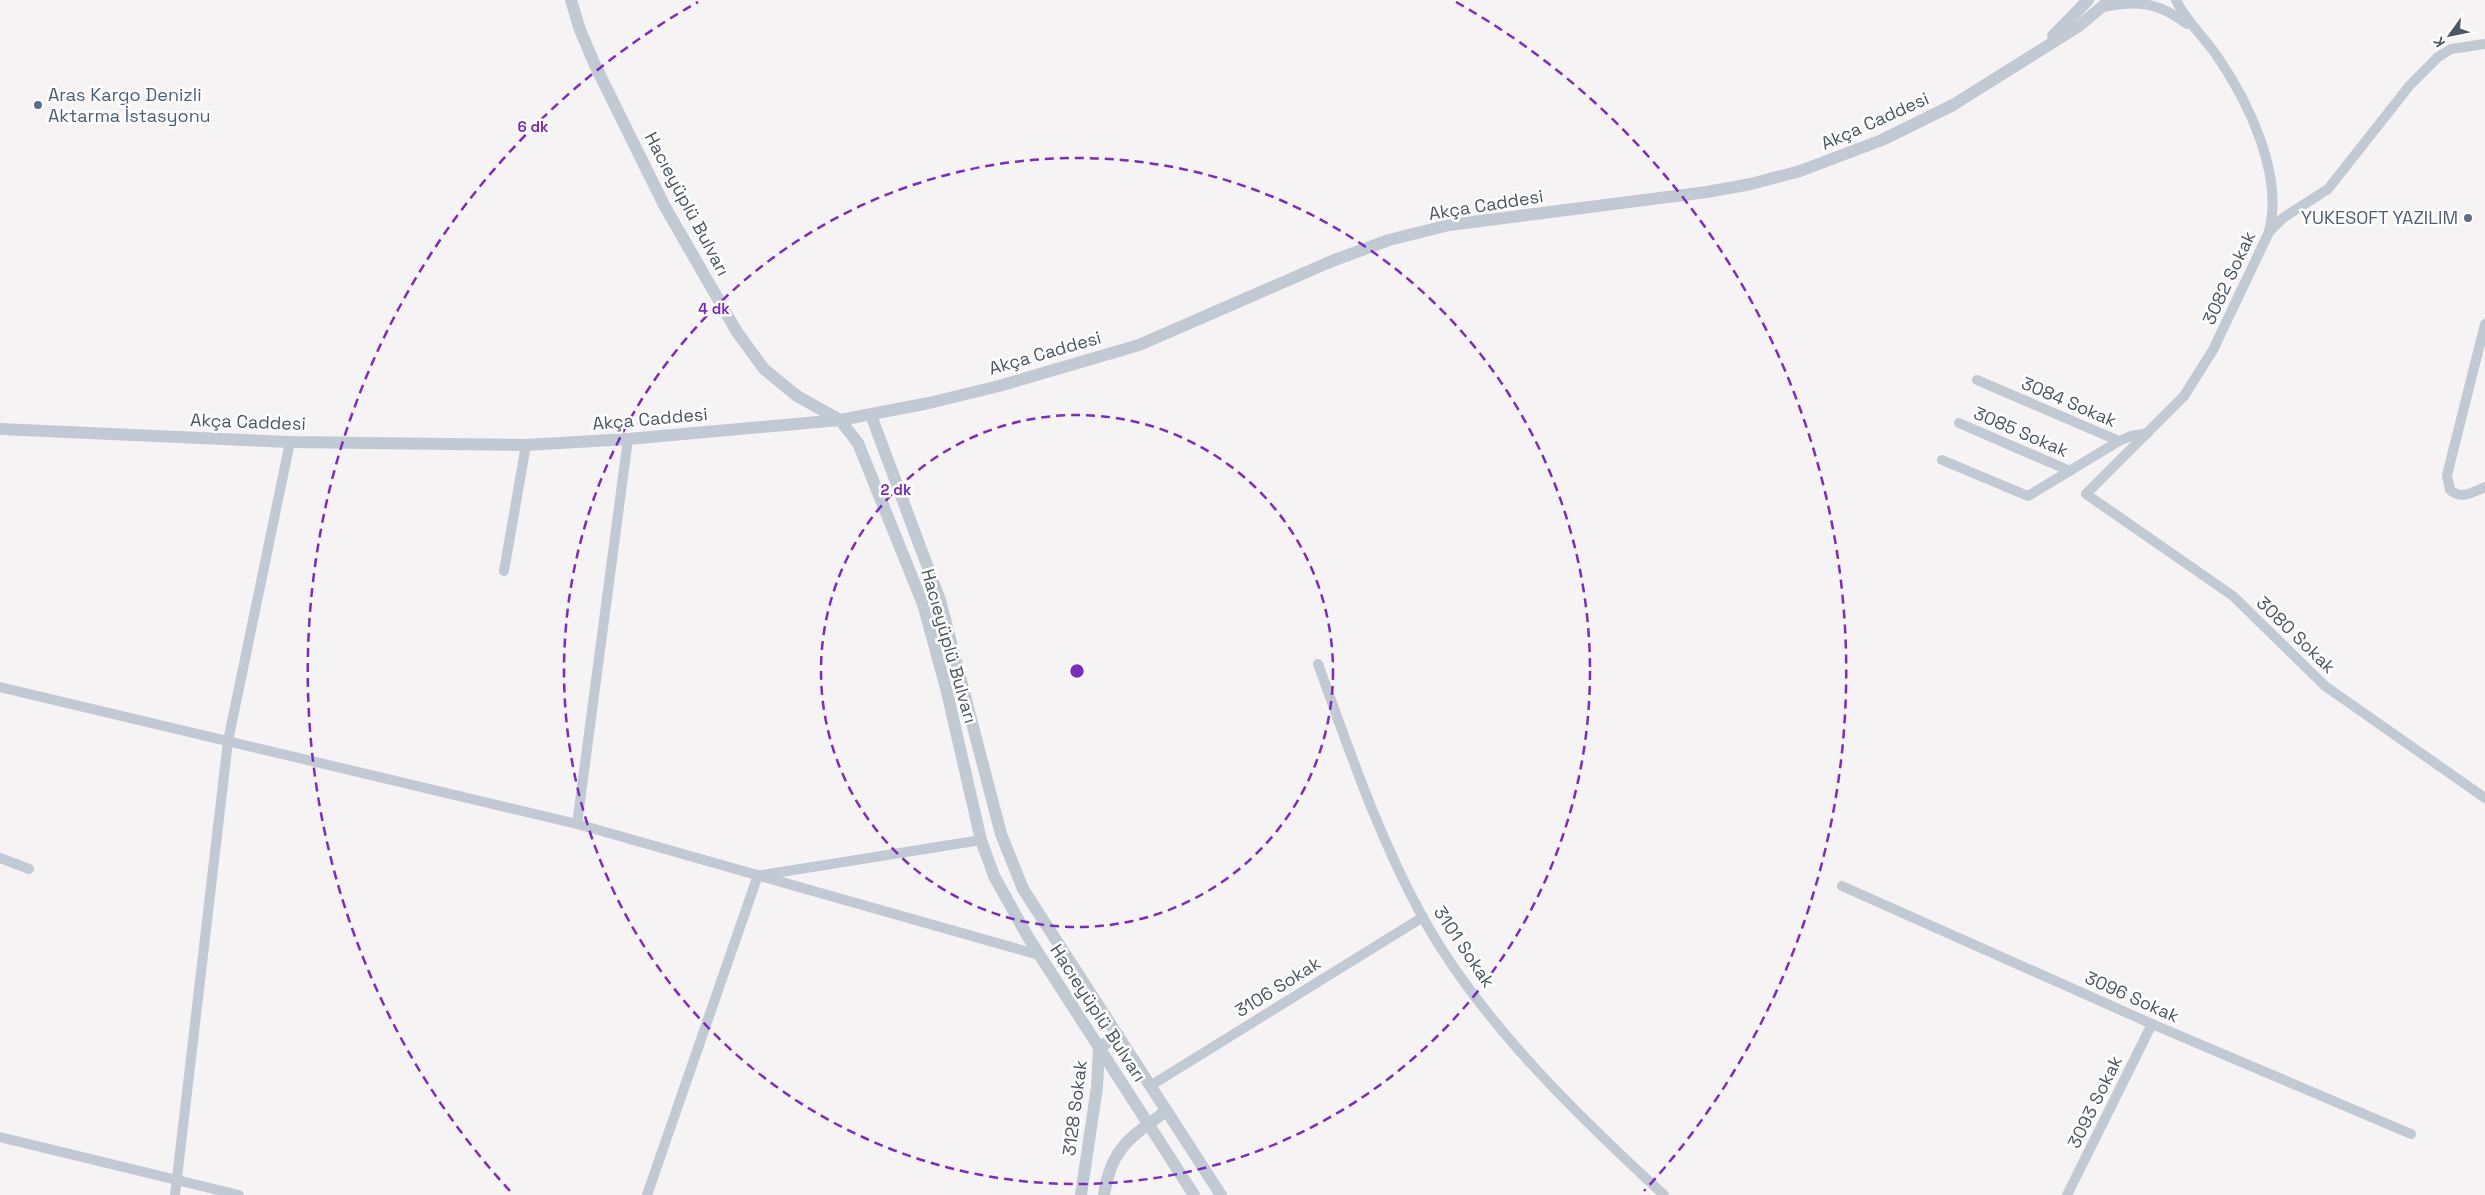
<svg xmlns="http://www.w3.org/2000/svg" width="2485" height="1195" viewBox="0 0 2485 1195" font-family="'Space Grotesk',sans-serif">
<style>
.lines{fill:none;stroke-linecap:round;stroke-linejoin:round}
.minor{stroke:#c1cad2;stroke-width:10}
.tertiary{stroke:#c1cad2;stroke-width:12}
.ring{fill:none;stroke:#7b2cbf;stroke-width:2.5;stroke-dasharray:9 6}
.service-dot{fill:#5c6f8a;stroke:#fff;stroke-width:2}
.labels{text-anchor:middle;stroke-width:5;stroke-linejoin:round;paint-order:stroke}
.service-label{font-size:18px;fill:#4e5e75;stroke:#fff;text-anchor:start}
.street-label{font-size:18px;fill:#4a5661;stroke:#fff}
.centre{fill:#7b2cbf;stroke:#fff;stroke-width:2.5}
.ring-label{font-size:15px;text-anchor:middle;font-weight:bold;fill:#7b2cbf;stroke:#fff;stroke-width:5;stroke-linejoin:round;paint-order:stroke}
</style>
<rect width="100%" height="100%" fill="#f5f3f3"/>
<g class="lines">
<!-- minor -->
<g class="minor">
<path d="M 2176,0 C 2186,21 2204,37 2217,56 C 2248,101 2284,175 2269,231"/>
<path d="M 2103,7 C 2138,0 2158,2 2187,24"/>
<polyline points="2485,44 2451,49 2438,57 2410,85 2328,189 2283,218 2269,232 2213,350 2184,396 2086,494 2233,596 2325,686 2485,798"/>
<path d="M 2485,324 L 2447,475 L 2450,490 C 2462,500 2473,492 2485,487"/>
<polyline points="1977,380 2119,441 2131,436 2148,433"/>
<polyline points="1959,423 2070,471"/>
<polyline points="1942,460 2028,496 2119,441"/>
<polyline points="504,571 526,445"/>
<path d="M 1318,664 C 1349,749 1378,836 1422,916 C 1479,1020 1577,1115 1664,1195"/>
<polyline points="0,687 577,824 1039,955"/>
<polyline points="577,824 628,439"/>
<polyline points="0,858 29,869"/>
<polyline points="762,875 981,840"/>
<polyline points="1842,886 2152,1024 2411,1134"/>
<polyline points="1150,1086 1423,917"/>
<polyline points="0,1137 239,1195"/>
<polyline points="175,1195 228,741 290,442"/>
<polyline points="647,1195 758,875"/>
<polyline points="2067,1195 2152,1024"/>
</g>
<!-- tertiary -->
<g class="tertiary">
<polyline points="571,0 580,30 595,65 664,205 737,332 764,369 797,396 840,420 858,443 923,604 947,692 981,840 994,876 1028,937 1194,1195"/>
<polyline points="2053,36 2088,0"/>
<polyline points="871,415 940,600 1001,834 1023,889 1221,1195"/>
<polyline points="0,429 290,442 526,445 628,439 840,420 929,403 999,386 1139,345 1332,261 1389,240 1449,225 1707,192 1751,184 1800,171 1882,140 1953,105 2079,26 2110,0"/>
<polyline points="1081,1195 1097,1087 1099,1048 1118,1035"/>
<path d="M 1104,1195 C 1111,1148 1130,1138 1166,1111"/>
</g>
</g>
<!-- distance rings -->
<g class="ring">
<circle cx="1077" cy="671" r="256"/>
<circle cx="1077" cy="671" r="513"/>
<path d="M510 1191A769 769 0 0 1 698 2M1456 2A769 769 0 0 1 1644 1191"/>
</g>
<!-- markers -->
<g class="service-dot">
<circle cx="38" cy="105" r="5"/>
<circle cx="2468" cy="218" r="5"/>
</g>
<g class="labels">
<!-- service labels -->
<g class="service-label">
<text x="48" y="101">Aras Kargo Denizli<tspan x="48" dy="21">Aktarma İstasyonu</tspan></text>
<text x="2458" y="224" text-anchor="end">YUKESOFT YAZILIM</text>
</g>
<!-- street labels -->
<g class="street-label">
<text transform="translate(1875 121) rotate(-24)" y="6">Akça Caddesi</text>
<text transform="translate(687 204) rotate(62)" y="6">Hacıeyüplü Bulvarı</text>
<text transform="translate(1486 205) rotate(-9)" y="6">Akça Caddesi</text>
<text transform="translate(2229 278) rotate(-65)" y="6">3082 Sokak</text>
<text transform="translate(1045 353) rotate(-16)" y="6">Akça Caddesi</text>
<text transform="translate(2069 402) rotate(23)" y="6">3084 Sokak</text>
<text transform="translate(650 419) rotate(-5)" y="6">Akça Caddesi</text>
<text transform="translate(248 422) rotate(2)" y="6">Akça Caddesi</text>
<text transform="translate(2021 432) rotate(23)" y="6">3085 Sokak</text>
<text transform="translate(2296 635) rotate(44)" y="6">3080 Sokak</text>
<text transform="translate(949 646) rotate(74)" y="6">Hacıeyüplü Bulvarı</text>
<text transform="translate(1464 947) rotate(56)" y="6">3101 Sokak</text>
<text transform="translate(1278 987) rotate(-32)" y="6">3106 Sokak</text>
<text transform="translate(2132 997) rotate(24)" y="6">3096 Sokak</text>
<text transform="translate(1098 1013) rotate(57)" y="6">Hacıeyüplü Bulvarı</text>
<text transform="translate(2095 1102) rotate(-64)" y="6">3093 Sokak</text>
<text transform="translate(1075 1108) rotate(-83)" y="6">3128 Sokak</text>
</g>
</g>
<circle cx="1077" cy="671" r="8" class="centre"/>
<g class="ring-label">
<text x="533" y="132">6 dk</text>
<text x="714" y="314">4 dk</text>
<text x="896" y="495">2 dk</text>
</g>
<!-- north arrow -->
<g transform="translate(2450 35) rotate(237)" stroke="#ffffff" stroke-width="4" paint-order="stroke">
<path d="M0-4L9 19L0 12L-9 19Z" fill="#4a5661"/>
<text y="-8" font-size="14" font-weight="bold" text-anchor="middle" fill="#4a5661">K</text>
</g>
</svg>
